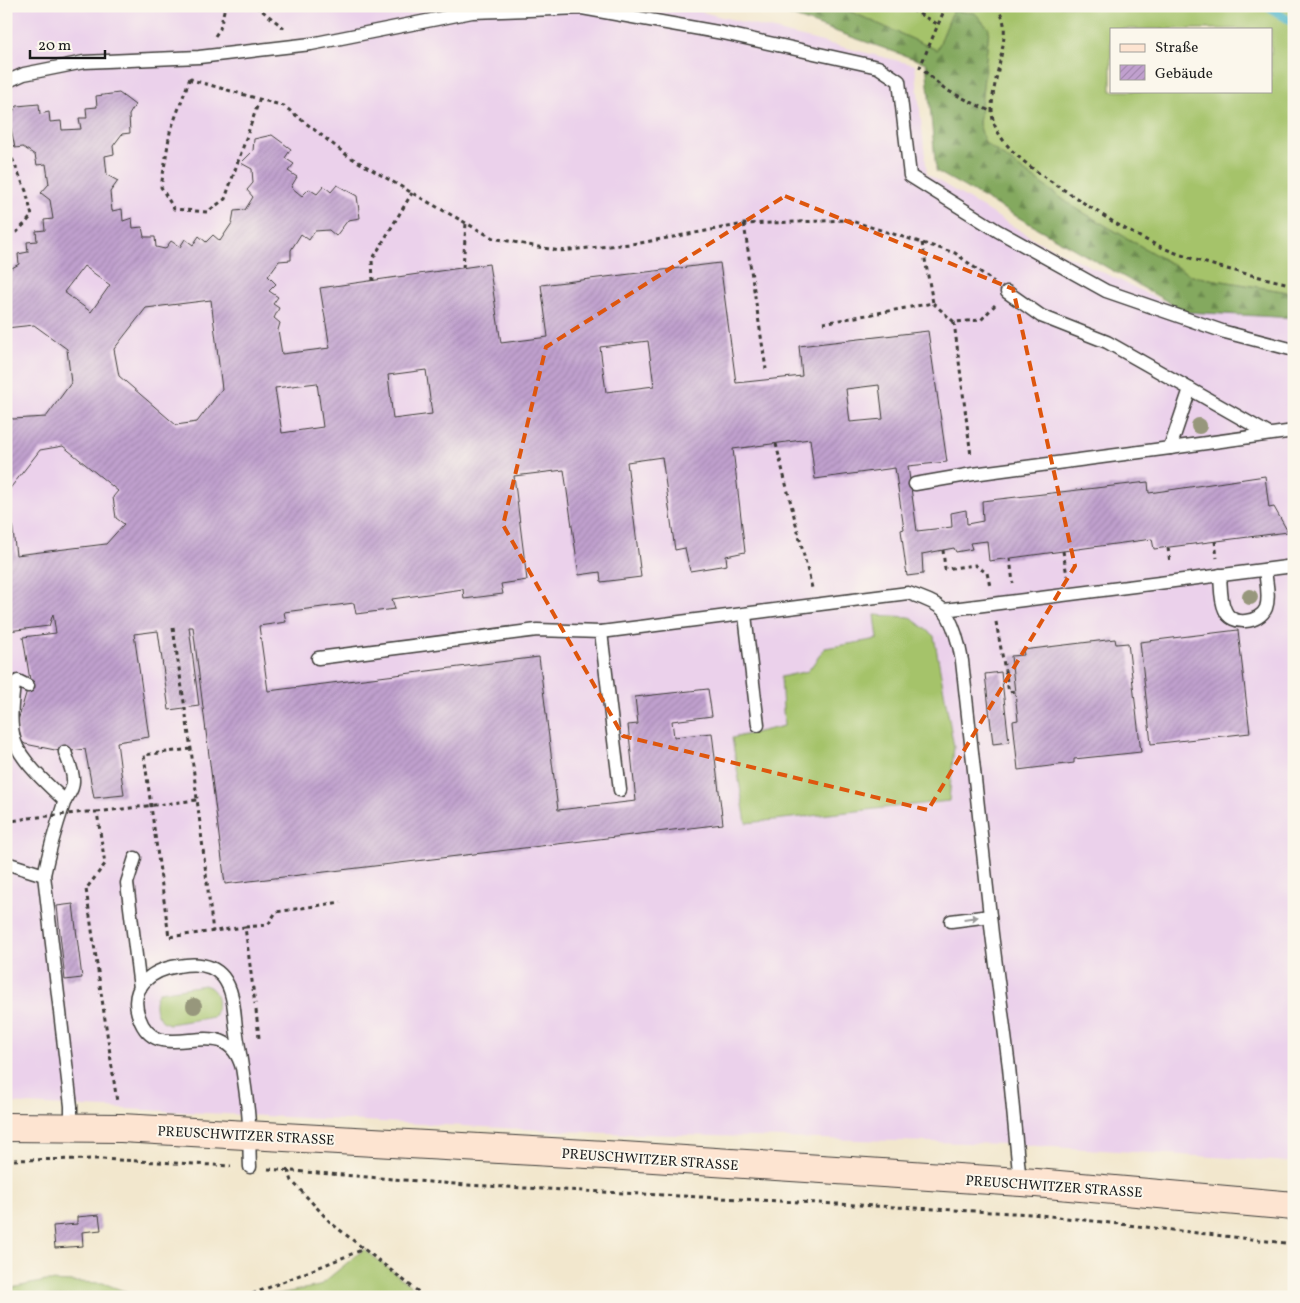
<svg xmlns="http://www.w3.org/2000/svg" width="1300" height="1303" viewBox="0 0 1300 1303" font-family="Vollkorn,serif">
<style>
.built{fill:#ebd1eb}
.grass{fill:#a5c36b;stroke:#607044;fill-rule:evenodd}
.forest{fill:url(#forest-firs);stroke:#50623e}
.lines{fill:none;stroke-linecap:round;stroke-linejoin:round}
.stream{stroke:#4ab3c8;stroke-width:8}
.building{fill:url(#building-hatch);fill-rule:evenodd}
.lane-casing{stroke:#3c3a37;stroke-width:15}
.secondary-casing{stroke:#3c3a37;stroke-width:30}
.path{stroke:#3c3a37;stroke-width:3;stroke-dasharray:4 4;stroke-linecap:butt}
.lane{stroke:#fff;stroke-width:12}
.secondary{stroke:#fde4d1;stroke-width:28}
.path-bridge{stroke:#3c3a37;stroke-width:3;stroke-dasharray:4 4;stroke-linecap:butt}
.tree{fill:#97977b}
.oneway{fill:#999}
.marked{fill:none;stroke:#de560d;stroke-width:4;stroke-dasharray:10 6;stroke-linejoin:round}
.labels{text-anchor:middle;stroke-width:4;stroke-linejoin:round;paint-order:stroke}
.street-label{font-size:14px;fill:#1c1c1c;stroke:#fbf7ec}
</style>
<defs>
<pattern id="forest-firs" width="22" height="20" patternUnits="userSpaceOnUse" patternTransform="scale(1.25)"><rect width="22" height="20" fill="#84a95f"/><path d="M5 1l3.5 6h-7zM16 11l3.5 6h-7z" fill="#6b894e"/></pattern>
<pattern id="building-hatch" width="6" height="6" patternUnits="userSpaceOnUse" patternTransform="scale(1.25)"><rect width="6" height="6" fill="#c0a0ce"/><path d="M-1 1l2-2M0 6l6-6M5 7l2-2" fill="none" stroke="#a489b0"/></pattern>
</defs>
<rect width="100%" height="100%" fill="#fbf7ec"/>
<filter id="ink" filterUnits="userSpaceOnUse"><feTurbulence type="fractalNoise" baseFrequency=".02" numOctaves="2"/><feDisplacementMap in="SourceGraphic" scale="10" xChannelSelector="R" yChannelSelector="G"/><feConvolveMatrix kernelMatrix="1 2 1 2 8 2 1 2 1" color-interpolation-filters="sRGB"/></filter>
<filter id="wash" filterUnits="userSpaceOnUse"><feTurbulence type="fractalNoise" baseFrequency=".0096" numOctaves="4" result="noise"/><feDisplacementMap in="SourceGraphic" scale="20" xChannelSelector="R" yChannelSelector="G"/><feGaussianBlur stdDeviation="1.12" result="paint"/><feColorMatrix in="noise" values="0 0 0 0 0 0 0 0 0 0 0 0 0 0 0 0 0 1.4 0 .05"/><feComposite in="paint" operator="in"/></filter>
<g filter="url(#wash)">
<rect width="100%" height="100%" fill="#f2e7cd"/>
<!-- built -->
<polygon class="built" points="6,6 678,6 915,65 927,174 1039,242 1186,312 1294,318 1294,1162 1006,1144 606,1133 6,1103"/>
<!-- grass -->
<g class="grass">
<path d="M 838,6 L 1286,6 L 1294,11 L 1294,293 L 1192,276 L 1072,206 L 985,143 L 979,124 L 989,29 L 953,11 L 937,50 ZM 1111,29 L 1271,29 L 1271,91 L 1111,91 Z"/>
<polygon points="875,615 910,617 934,636 954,747 949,801 746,823 732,738 784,726 781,677 808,671 825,648 878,639"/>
<path d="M 204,985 C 219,988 221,1007 213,1017 L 169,1024 C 155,1020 151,1003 159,992 Z"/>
<polygon points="364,1249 425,1297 264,1297 319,1286"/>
<polygon points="46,1281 103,1283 140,1297 6,1297 6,1289"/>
</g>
<!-- forest -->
<g class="forest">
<polygon points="321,6 395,6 374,13"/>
<polygon points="763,6 838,6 937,50 953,11 975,13 989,29 979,124 985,143 1072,206 1192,276 1294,293 1294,318 1186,312 936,171 926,63"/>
</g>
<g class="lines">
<!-- stream -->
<polyline class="stream" points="1266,6 1294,23"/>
</g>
<g id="blocks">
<!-- building -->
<g class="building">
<path d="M 119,93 L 135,105 L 129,115 L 130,133 L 122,134 L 113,146 L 114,154 L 105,156 L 107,175 L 118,181 L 110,192 L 112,211 L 122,209 L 123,221 L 132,218 L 133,228 L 142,227 L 144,237 L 155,237 L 156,247 L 165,249 L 171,241 L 180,247 L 185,239 L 193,245 L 199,236 L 206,242 L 213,235 L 220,241 L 232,223 L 234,211 L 245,210 L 253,197 L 247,190 L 253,183 L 252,169 L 241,163 L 253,151 L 254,139 L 272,135 L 291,149 L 285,158 L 294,164 L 288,171 L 297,177 L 291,187 L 302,196 L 309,189 L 317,194 L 324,186 L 331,192 L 337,185 L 357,196 L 360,218 L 348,220 L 336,236 L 329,230 L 315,231 L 309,240 L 301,234 L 291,250 L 291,260 L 279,261 L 268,276 L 276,284 L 269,291 L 278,297 L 273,304 L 279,308 L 274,318 L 280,323 L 278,330 L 282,354 L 330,348 L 320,288 L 489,264 L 501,343 L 548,337 L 541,285 L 720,263 L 736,383 L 802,376 L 799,346 L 928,331 L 947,462 L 908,466 L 917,531 L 952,527 L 951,513 L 966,510 L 967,524 L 983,521 L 982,501 L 1148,482 L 1149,493 L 1265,476 L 1269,508 L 1274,507 L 1288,532 L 1154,549 L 1152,539 L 989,561 L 987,541 L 970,543 L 972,549 L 956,552 L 954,548 L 922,554 L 923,574 L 907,576 L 901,530 L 904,529 L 895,468 L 815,479 L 810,439 L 733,449 L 745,552 L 726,556 L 727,565 L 690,571 L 685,548 L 675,550 L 662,457 L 627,462 L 641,577 L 601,582 L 600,572 L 579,575 L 564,470 L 514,476 L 527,580 L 501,584 L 503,594 L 464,599 L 463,589 L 392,599 L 395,609 L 356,614 L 354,603 L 284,612 L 286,622 L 259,626 L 268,691 L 539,657 L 558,810 L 636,801 L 628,725 L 638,724 L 635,697 L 708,689 L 712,716 L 672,721 L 674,737 L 712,733 L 723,824 L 225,884 L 193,627 L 189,627 L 199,706 L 169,710 L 158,631 L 134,634 L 149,737 L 117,742 L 124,795 L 94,798 L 85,749 L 65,752 L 25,744 L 21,741 L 17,724 L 30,680 L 23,637 L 56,633 L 53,614 L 49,626 L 8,631 L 6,634 L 6,415 L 13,419 L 46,417 L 71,383 L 67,349 L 34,325 L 6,328 L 6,263 L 12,268 L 19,264 L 18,254 L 28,252 L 27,242 L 37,241 L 36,231 L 45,230 L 44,220 L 53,219 L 50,200 L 41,193 L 49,184 L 46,164 L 37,165 L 35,155 L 23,147 L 15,148 L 11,128 L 6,124 L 6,121 L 17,106 L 39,104 L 40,114 L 49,112 L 50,122 L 61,121 L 62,130 L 81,129 L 79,118 L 87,118 L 86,108 L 97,107 L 96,96 ZM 84,266 L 110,285 L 91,312 L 64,292 ZM 211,300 L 222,389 L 197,422 L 176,425 L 119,376 L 114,349 L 146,308 ZM 648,341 L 654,386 L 606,392 L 600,347 ZM 426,370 L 432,414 L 393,419 L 388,375 ZM 317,383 L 323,427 L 282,433 L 275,388 ZM 879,385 L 883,419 L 850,422 L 846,389 ZM 63,446 L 118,491 L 113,497 L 116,518 L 124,524 L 106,544 L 16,555 L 8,491 L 40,450 Z"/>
<polygon points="1238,630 1250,733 1151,744 1140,642"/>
<polygon points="1115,639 1116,644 1128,643 1141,752 1074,759 1074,763 1018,770 1013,721 1018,720 1011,656 1024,655 1023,650"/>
<polygon points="1001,672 1009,742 993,744 985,674"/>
<polygon points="73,904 82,978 65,980 57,906"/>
<polygon points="99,1215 101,1230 82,1232 83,1246 55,1248 53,1226 77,1224 77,1217"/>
</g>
</g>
</g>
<g filter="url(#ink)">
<use href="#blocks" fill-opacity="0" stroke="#3c3a37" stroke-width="1"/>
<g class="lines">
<defs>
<g id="lane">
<polyline points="6,82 24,74 84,62 199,57 311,44 472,12 582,8 723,33 878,67 899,81 910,176 998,231 1106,291 1225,332 1294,350"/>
<polyline points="1190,389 1269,434"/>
<polyline points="1170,448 1294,431"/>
<polyline points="915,484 973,474 1170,448 1190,389 1107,342 1041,316 1007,292"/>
<path d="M 1220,575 C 1221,586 1220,600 1225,610 C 1231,627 1260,623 1266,608 C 1270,597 1266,581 1265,570"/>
<polyline points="944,610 1294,566"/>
<polyline points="745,615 758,725"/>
<path d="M 601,632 L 908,593 C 919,597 934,601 943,610 C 953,619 960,648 962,661 L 992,934 L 1009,1067 L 1020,1183"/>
<polyline points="318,658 537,630 601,632 620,790"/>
<path d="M 28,686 L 18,681 L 14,684 C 12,703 9,723 15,742 C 21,761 50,787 65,801"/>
<path d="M 65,752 C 68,762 74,772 73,782 C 73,791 67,796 64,803 C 56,827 49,851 44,875 L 71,1106 L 71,1126"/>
<polyline points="135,858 127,883 140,988"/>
<polyline points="6,863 44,875"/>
<polyline points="951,921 990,916"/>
<path d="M 242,1068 C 225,1005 158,1073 139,1017 C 128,987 151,970 178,966 C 194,963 212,963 223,977 C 234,991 234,1011 236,1028 C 240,1055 245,1083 248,1111 C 250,1129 249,1149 250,1167"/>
</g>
<polyline id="secondary" points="6,1127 121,1128 623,1156 1036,1183 1294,1206"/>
</defs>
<!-- lane casing -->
<use href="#lane" class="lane-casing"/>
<!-- secondary casing -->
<use href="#secondary" class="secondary-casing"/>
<!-- path -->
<g class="path">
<polyline points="256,6 284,28"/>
<polyline points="905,6 939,25"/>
<polyline points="946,6 920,67 944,89 992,112"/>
<path d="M 998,6 C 1000,12 1003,18 1004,24 C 1007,54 984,101 995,126 C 1006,152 1038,173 1061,188 C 1092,208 1124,231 1159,246 C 1202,265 1248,274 1294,285"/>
<polyline points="215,36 220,29 225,6"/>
<polyline points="190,77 192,80 284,106 348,156 419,197 493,238 559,251 640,243 744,224 848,220 955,253 994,282"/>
<polyline points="190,78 170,132 161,187 174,209 207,212 225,199 260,98"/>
<polyline points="6,144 26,191 32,216 17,232 6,234"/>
<polyline points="744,224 766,369"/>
<polyline points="922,243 933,303"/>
<polyline points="463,268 466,223"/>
<polyline points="373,281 372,260 412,193"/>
<polyline points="954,322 971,456"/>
<polyline points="823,323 933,303 954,322 981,320 995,305"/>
<polyline points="776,444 812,588"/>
<polyline points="1215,541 1217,558"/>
<polyline points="1168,548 1170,563"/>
<polyline points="943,550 945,569 975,565 987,573 990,586"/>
<polyline points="1063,551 1067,576"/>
<polyline points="1010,558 1013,583"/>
<polyline points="996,622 1009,692 1015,691"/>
<polyline points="173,628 191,749 213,932"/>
<polyline points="191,749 144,755 169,937 245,927 255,1004"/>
<polyline points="86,812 97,812 105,864 86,889 117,1102"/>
<polyline points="97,812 197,800"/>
<polyline points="6,822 29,818"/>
<polyline points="245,927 268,925 276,912 341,902"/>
<polyline points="256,1010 259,1038"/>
<polyline points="6,1160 101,1159 231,1166"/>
<polyline points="268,1169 467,1185 1032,1214 1294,1244"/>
<polyline points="288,1170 292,1181 331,1223 425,1297"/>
<polyline points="245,1297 364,1249"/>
</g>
<!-- lane -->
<use href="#lane" class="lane"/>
<!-- secondary -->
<use href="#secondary" class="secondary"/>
<!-- path-bridge -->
<polyline class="path-bridge" points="29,818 86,812"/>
</g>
<!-- trees -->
<g class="tree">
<circle cx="1199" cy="426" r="8"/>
<circle cx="1250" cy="597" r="8"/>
<circle cx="194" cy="1006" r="8"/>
</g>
<!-- one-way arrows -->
<defs><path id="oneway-solid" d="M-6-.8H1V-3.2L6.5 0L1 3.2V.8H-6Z" transform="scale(1.25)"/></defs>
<use class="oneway" href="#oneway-solid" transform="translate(971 918) rotate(-8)"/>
</g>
<!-- marked area -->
<path class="marked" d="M 785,196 L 1013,289 L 1075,566 L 928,810 L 623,736 L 503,525 L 546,347 Z"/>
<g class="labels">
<!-- street labels -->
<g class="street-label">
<text transform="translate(246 1135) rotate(3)" y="5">PREUSCHWITZER STRASSE</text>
<text transform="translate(650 1159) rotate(4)" y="5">PREUSCHWITZER STRASSE</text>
<text transform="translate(1054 1186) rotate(4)" y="5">PREUSCHWITZER STRASSE</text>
</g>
</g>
<!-- margin -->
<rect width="1300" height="1303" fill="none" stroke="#fbf7ec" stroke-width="25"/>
<!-- legend -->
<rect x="1110" y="28" width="162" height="65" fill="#fbf7ec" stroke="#a29f99"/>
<rect x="1120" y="44" width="25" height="8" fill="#fde4d1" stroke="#a29f99"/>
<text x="1155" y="52" font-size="15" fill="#1c1c1c">Straße</text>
<rect x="1120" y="65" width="25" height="15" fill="url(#building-hatch)" stroke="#a29f99"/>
<text x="1155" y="78" font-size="15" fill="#1c1c1c">Gebäude</text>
<!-- scale -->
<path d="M30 50v8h75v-8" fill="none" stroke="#1c1c1c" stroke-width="2.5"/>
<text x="38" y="50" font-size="15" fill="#1c1c1c" stroke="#fbf7ec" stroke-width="4" paint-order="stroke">20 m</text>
</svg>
